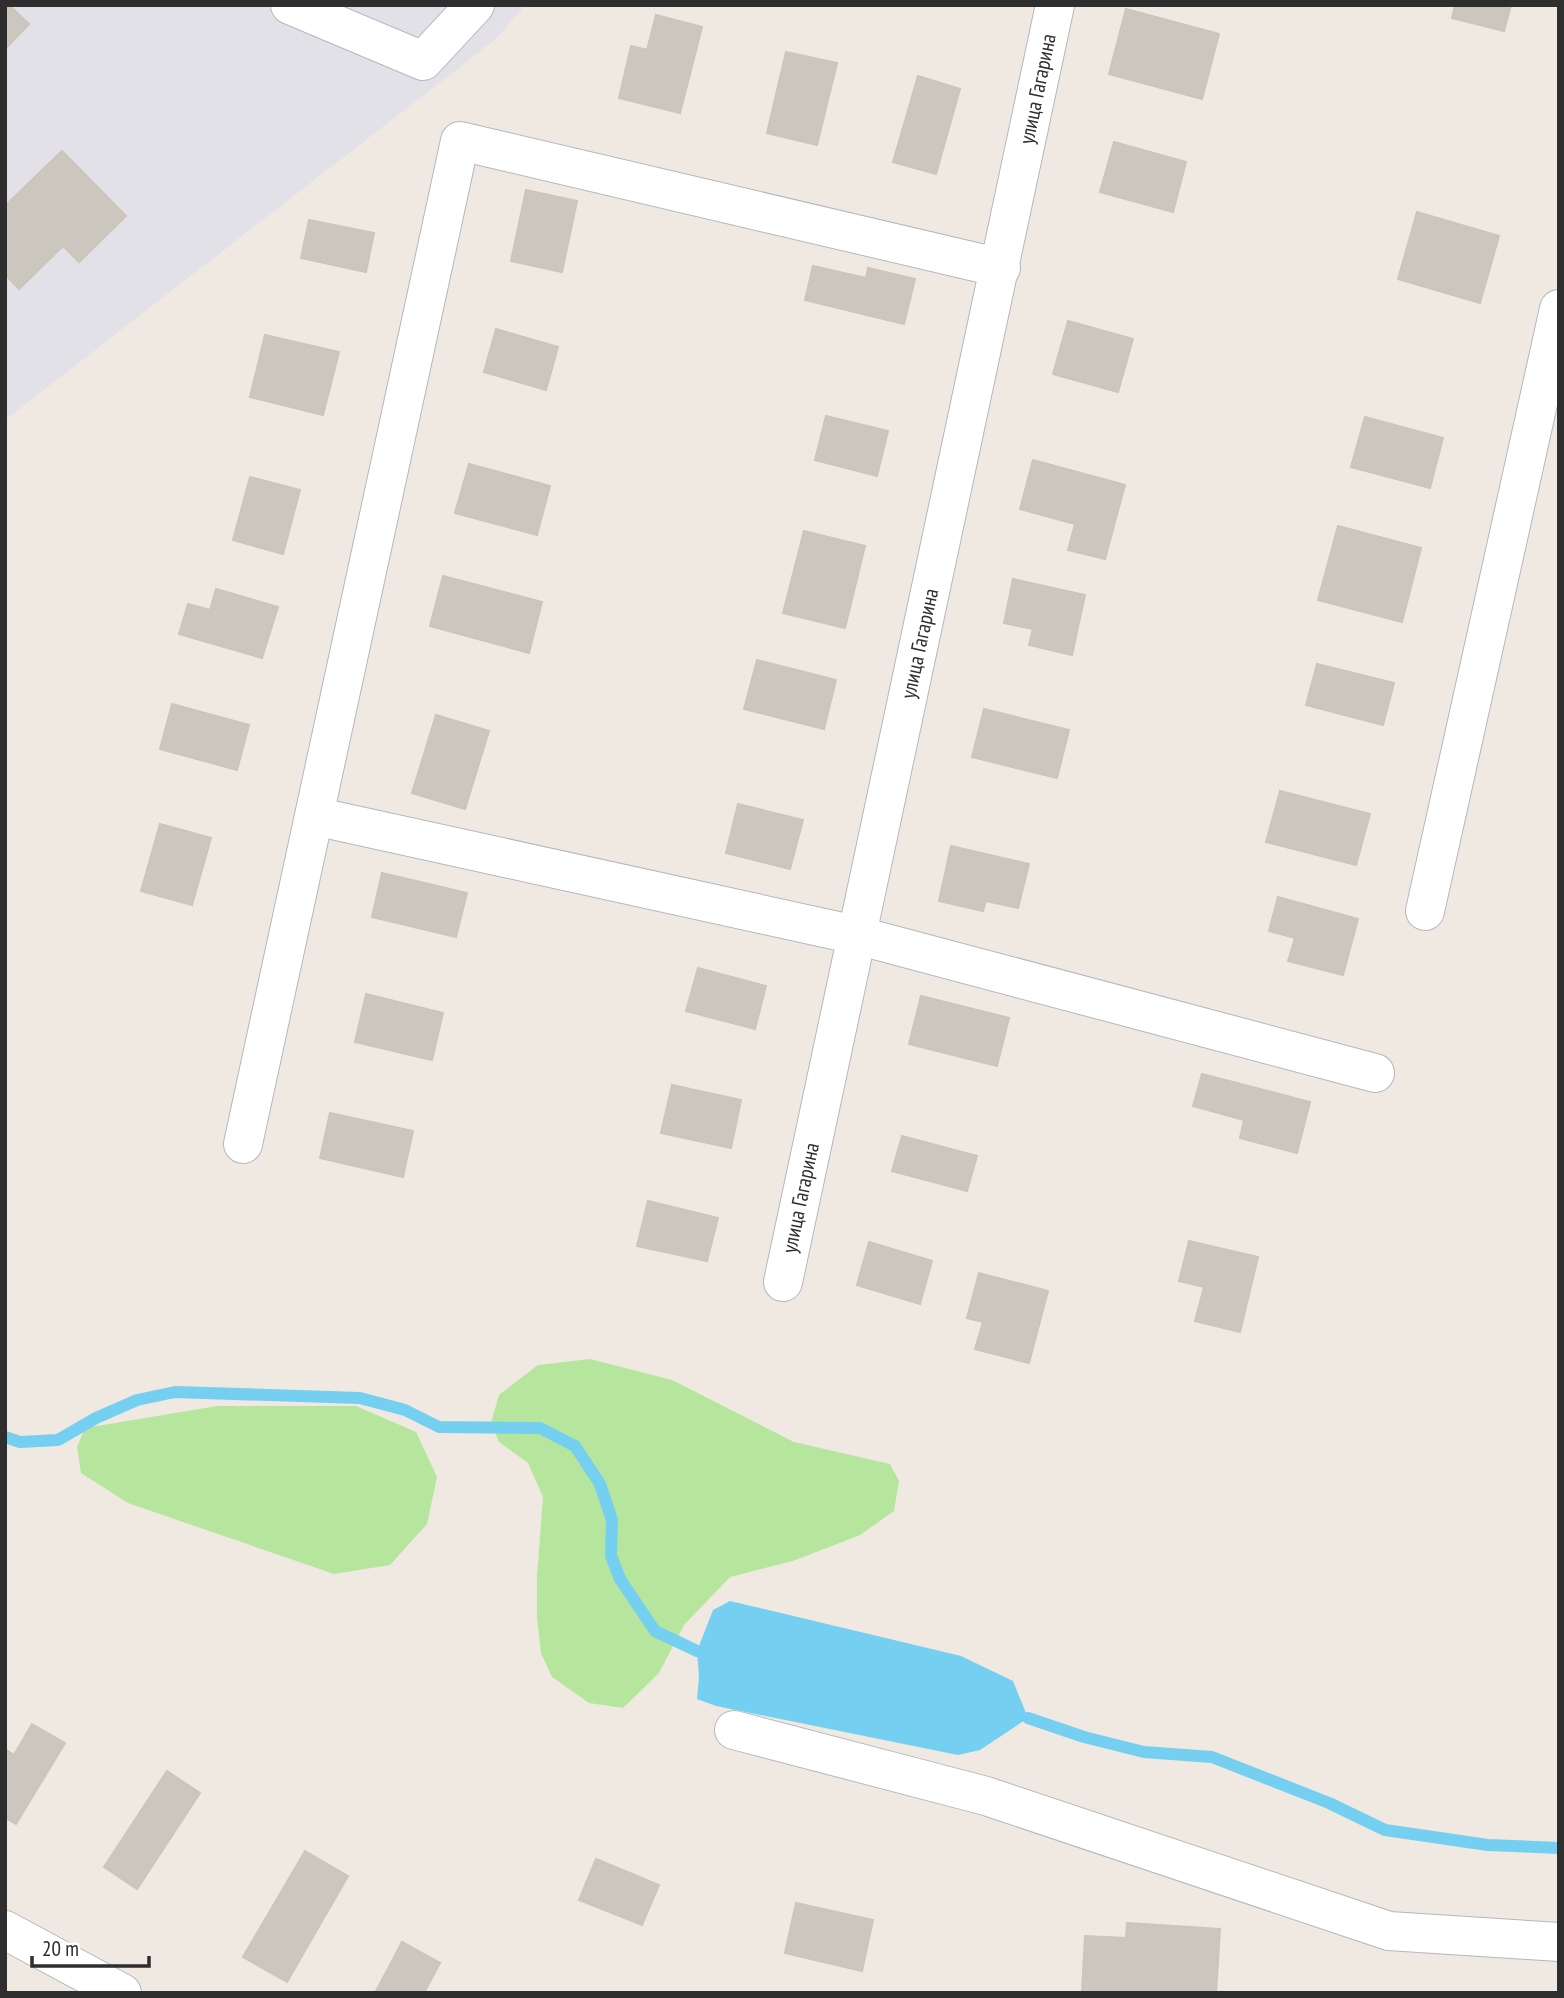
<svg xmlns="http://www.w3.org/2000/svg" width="1564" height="1998" viewBox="0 0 1564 1998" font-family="'PT Sans Narrow',sans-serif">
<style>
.industrial{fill:#e3e1e8}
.green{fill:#b6e59e}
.water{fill:#75cff0}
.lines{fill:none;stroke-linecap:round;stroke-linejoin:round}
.stream{stroke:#75cff0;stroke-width:12}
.building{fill:#cbc7bf;stroke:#cbc5ba;stroke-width:2}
.minor-casing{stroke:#b4b7c1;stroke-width:40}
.minor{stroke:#fff;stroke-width:38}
.labels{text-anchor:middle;stroke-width:5;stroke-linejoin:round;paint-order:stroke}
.street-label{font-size:21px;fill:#2e2e2e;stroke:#fff}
</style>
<rect width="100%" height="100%" fill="#efe9e1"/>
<!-- industrial -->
<polygon class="industrial" points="5,5 525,5 496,39 5,420"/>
<!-- green -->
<g class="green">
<polygon points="590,1359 672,1380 794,1442 890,1464 899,1481 894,1511 860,1535 793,1561 730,1577 684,1625 659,1673 623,1708 589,1703 552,1677 541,1653 537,1617 537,1577 543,1497 528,1463 499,1442 491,1423 499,1395 538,1365"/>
<polygon points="217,1406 356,1406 416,1432 437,1477 427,1524 390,1565 334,1574 128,1503 81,1473 77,1447 85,1428"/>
</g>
<!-- water -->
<polygon class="water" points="730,1601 961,1656 1013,1681 1028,1718 980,1750 958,1755 716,1706 697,1699 699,1677 697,1651 713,1610"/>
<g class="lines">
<!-- stream -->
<g class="stream">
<polyline points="5,1437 20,1442 58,1440 96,1418 137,1400 175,1392 360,1398 405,1410 439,1427 540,1428 575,1446 600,1484 612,1520 611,1556 620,1579 655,1631 697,1651"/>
<polyline points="1028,1718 1084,1737 1144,1752 1212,1757 1329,1803 1385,1830 1488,1845 1559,1848"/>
</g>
</g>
<!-- building -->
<g class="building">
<polygon points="5,5 9,5 29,24 5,49"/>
<polygon points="1455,5 1511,5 1504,31 1452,18"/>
<polygon points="1126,9 1219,34 1202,99 1109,74"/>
<polygon points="656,15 702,27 680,113 619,98 631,46 647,50"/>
<polygon points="786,52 837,63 817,145 767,133"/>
<polygon points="918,76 960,89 936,174 893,162"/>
<polygon points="1114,142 1186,162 1173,212 1100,192"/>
<polygon points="62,151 126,216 79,262 63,246 19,289 5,274 5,206"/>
<polygon points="526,190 577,201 562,272 511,261"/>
<polygon points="1417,212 1499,236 1480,303 1398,279"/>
<polygon points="309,220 374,233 366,272 301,258"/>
<polygon points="813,266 866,278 868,268 915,279 904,324 805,300"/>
<polygon points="1068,321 1133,339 1118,392 1053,374"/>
<polygon points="496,329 558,347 546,390 484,372"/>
<polygon points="265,335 339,352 323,415 250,397"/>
<polygon points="826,416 888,431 877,476 815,460"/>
<polygon points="1365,417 1443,438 1430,488 1351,467"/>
<polygon points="1033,460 1125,485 1105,559 1068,550 1075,524 1020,509"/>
<polygon points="469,464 550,486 537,535 455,513"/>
<polygon points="250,477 300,490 283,554 233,540"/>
<polygon points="1338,526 1421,548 1402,622 1318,600"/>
<polygon points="804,531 865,546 845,628 783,613"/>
<polygon points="443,576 542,602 529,653 430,626"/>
<polygon points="1013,579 1085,595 1072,655 1029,645 1033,629 1004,623"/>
<polygon points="216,589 278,607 262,658 179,634 188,604 210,610"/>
<polygon points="757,660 836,680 824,729 744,709"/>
<polygon points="1317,664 1394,683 1383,725 1306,705"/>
<polygon points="172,704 249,725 237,770 160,749"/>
<polygon points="984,709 1069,730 1057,778 972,757"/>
<polygon points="436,715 489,731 465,809 412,793"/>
<polygon points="1280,791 1370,814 1356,865 1266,842"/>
<polygon points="738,804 803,820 790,869 726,853"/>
<polygon points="160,824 211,838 192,905 141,891"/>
<polygon points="951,846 1029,864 1018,908 986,901 983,911 939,901"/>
<polygon points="382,873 467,893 456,937 372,917"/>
<polygon points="1278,897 1358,919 1343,975 1288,961 1295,938 1269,931"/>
<polygon points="698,968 766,986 755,1029 686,1011"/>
<polygon points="366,994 443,1013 432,1060 355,1042"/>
<polygon points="921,996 1009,1018 997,1066 909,1044"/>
<polygon points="1202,1074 1310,1102 1297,1153 1240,1138 1244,1120 1193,1106"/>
<polygon points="672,1085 741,1100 731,1148 661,1133"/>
<polygon points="330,1113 413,1131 403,1177 320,1158"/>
<polygon points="902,1136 977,1156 967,1191 892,1171"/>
<polygon points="648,1201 718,1218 707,1261 637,1246"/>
<polygon points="1189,1241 1258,1257 1240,1332 1195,1321 1204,1287 1179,1281"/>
<polygon points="869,1242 932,1261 920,1304 857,1285"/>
<polygon points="979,1273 1048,1291 1029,1363 975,1349 983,1322 967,1318"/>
<polygon points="32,1724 65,1743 16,1824 5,1818 5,1749 14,1755"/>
<polygon points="167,1771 200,1793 137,1889 104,1867"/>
<polygon points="305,1851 348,1876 287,1982 243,1957"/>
<polygon points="596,1859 659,1885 642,1925 579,1900"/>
<polygon points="796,1903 873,1920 862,1971 785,1953"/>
<polygon points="1127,1923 1220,1929 1216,1993 1082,1992 1085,1936 1126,1938"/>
<polygon points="402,1942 440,1963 424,1993 375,1993"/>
</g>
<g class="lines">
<defs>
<g id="minor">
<polyline points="290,5 423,61 475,5"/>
<polyline points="314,816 856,935 1375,1073"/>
<polyline points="1425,911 1559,309"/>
<polyline points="243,1144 460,141 1001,268"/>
<path id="s1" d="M 783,1282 C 872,856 968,432 1055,5"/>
<polyline points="734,1730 986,1796 1389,1931 1559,1942"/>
<polyline points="5,1930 122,1993"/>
</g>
</defs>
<!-- minor casing -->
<use href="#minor" class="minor-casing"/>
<!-- minor -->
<use href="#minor" class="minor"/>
</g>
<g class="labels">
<!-- street labels -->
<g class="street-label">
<text dy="7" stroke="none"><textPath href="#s1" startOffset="1220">улица Гагарина</textPath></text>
<text dy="7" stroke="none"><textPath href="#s1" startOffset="653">улица Гагарина</textPath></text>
<text dy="7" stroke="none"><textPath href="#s1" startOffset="86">улица Гагарина</textPath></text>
</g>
</g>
<!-- border -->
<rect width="1564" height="1998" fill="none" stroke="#2e2e2e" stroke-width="14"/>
<!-- scale -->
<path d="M32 1956v10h117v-10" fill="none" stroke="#2e2e2e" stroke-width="3.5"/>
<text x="42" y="1956" font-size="21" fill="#2e2e2e" stroke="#ffffff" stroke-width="5" paint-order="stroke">20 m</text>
</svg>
